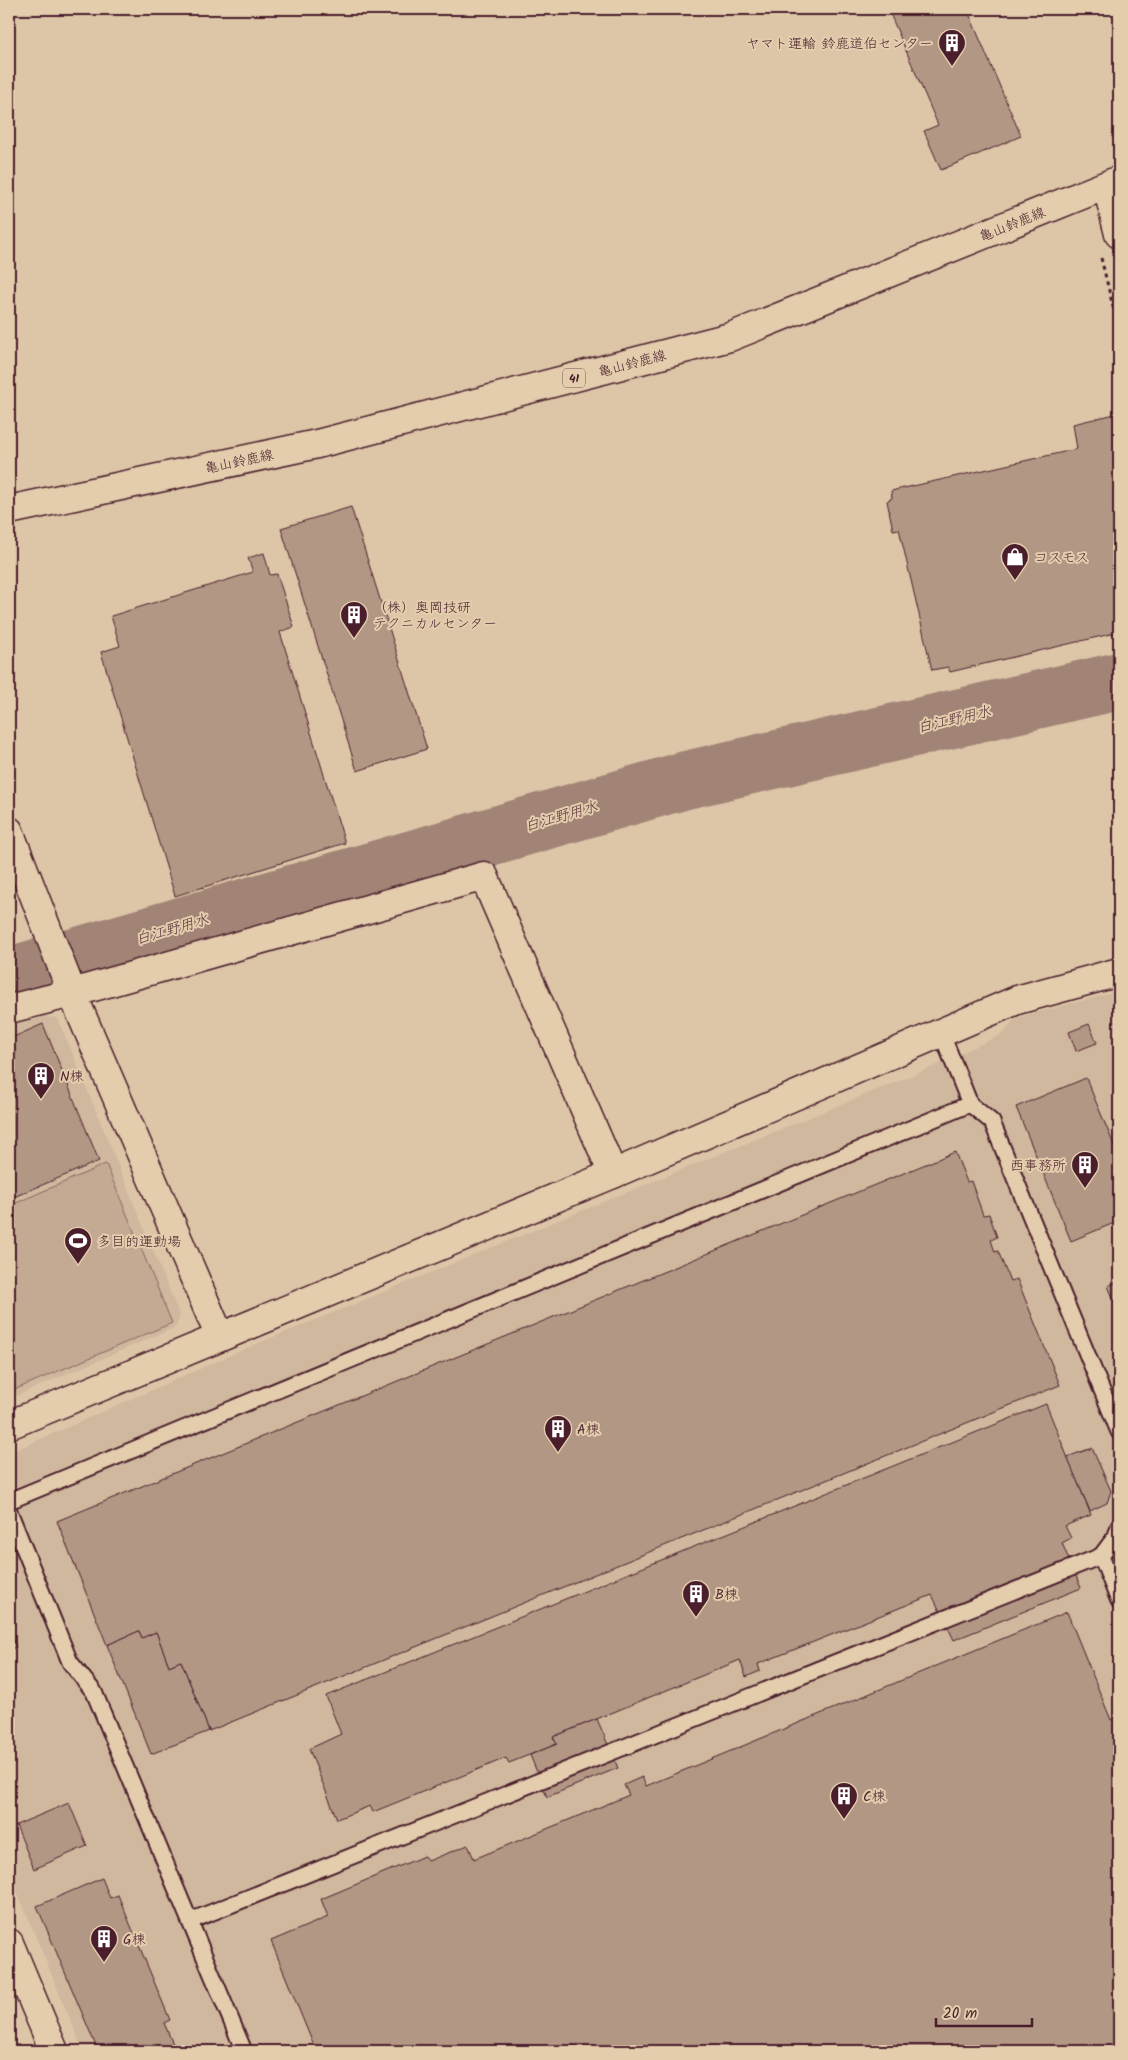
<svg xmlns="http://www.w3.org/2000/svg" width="1128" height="2060" viewBox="0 0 1128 2060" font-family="Kalam,'Klee One',sans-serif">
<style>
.built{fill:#d0b89e}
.green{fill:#c4aa93;stroke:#87645f}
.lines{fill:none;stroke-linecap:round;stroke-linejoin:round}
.river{stroke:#a28476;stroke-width:58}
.building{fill:#b39785;stroke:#4a1f2b}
.service-casing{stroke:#4a1f2b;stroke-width:19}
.minor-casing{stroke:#4a1f2b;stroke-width:31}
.tertiary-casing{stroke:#4a1f2b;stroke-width:31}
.primary-casing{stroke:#4a1f2b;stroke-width:31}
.path{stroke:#4a1f2b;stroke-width:3;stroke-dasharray:4 4;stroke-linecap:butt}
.service{stroke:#e3cdad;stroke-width:15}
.minor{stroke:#e3cdad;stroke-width:28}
.tertiary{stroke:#e3cdad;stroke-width:28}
.primary{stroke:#e3cdad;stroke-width:28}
.labels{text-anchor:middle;stroke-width:4;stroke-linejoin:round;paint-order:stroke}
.shield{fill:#e3cdad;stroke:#785352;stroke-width:1}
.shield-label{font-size:12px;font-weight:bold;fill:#4a1f2b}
.poi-label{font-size:14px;fill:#4a1f2b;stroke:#e3cdad;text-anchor:start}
.street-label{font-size:14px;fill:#4a1f2b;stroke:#e3cdad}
.water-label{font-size:15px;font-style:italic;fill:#5c333a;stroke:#e3cdad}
</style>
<rect width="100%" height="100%" fill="#ddc6a8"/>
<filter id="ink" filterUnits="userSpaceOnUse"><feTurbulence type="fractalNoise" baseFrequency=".02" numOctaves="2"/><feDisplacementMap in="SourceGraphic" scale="10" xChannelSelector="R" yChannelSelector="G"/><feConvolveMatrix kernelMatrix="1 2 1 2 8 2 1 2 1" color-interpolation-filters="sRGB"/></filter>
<g filter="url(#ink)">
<!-- built -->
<g class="built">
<polygon points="1119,991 1119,2051 83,2051 9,1872 9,1453 249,1347 930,1068 1004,1033 1015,1018"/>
<polygon points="44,1016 58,1018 180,1316 176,1327 9,1399 9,1025"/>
</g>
<!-- green -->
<polygon class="green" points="106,1164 172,1323 9,1392 9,1206"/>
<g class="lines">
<!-- river -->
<polyline class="river" points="9,976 686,780 1119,681"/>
</g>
<!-- building -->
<g class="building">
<polygon points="888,9 967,9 1021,136 941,170 924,131 938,125"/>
<polygon points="1119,413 1119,632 950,672 948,667 932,670 899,529 893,530 887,501 892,498 891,491 1077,449 1073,424"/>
<polygon points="351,507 427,749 357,771 281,528"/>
<polygon points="264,553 270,575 277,574 294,627 280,632 345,843 175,896 101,652 120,646 111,616 253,572 248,558"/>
<polygon points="1119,1003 1119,1028 1113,1004"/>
<polygon points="43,1024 99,1161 9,1199 9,1039"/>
<polygon points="1089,1024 1097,1043 1076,1051 1069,1032"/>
<polygon points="1086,1078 1119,1157 1119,1221 1071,1241 1016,1107"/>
<polygon points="955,1152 967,1182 971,1181 983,1215 989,1214 997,1237 991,1240 995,1252 998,1251 1010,1281 1017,1279 1060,1385 209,1731 181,1661 169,1666 156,1632 142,1638 139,1631 107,1645 57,1521"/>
<polygon points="1119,1281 1119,1312 1108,1286"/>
<polygon points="1046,1404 1091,1515 1065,1526 1071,1538 1062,1543 1081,1588 954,1640 932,1595 758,1664 760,1671 746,1677 740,1660 553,1737 557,1744 509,1763 506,1758 373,1812 370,1806 337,1819 309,1749 341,1734 326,1696"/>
<polygon points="1092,1448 1111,1491 1107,1503 1090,1511 1067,1457"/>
<polygon points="1067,1612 1111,1720 1119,1717 1119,2051 316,2051 271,1941 328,1917 321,1899 424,1856 428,1861 468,1845 474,1859 629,1795 624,1785 642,1777 646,1786"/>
<polygon points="9,1629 16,1647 9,1650"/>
<polygon points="139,1631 142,1638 156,1632 169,1666 181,1661 209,1731 151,1754 107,1645"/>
<polygon points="597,1719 618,1768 547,1797 530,1755 557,1744 553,1737"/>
<polygon points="69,1803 87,1846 34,1869 16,1825"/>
<polygon points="102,1878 110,1898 118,1895 170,2020 164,2023 176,2051 98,2051 37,1906"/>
</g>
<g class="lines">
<defs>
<g id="service">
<polyline points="941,1032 970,1104 992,1122 1119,1432"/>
<polyline points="9,1501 970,1104"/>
<polyline points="9,1511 70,1662 94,1692 244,2051"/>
<polyline points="1119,1526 1116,1536 1101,1556 1119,1601"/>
<polyline points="190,1921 1101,1556"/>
</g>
<g id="minor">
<polyline points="1107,186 1119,234"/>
<polyline points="9,1009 72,993 484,876 613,1174"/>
</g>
<g id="tertiary">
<polyline points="9,831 72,993 220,1337"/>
<polyline points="9,1425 613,1174 1017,1000 1119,972"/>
<polyline points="9,1943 54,2051"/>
</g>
<polyline id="primary" points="9,510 317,444 730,337 1119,180"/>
</defs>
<!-- service casing -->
<use href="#service" class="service-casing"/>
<!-- minor casing -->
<use href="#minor" class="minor-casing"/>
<!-- tertiary casing -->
<use href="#tertiary" class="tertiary-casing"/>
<!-- primary casing -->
<use href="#primary" class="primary-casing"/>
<!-- path -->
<polyline class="path" points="1101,258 1119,331"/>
<!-- service -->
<use href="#service" class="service"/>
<!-- minor -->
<use href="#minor" class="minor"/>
<!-- tertiary -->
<use href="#tertiary" class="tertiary"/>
<!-- primary -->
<use href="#primary" class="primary"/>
</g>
</g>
<!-- icons -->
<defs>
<symbol id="building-pin" viewBox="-11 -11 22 30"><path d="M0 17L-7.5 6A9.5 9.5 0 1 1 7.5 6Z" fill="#4a1f2b" stroke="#e3cdad"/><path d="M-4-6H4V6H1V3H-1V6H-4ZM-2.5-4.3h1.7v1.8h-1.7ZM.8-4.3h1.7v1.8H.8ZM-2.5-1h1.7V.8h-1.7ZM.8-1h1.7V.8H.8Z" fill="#fff"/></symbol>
<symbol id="shop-pin" viewBox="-11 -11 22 30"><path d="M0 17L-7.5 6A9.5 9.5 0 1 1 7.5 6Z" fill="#4a1f2b" stroke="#e3cdad"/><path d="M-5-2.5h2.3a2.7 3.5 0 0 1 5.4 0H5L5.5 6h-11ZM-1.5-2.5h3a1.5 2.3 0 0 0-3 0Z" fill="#fff"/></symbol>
<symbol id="stadium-pin" viewBox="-11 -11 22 30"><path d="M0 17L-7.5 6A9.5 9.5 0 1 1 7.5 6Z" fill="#4a1f2b" stroke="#e3cdad"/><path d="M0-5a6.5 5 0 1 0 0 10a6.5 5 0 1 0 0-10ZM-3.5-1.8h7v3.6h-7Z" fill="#fff"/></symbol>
</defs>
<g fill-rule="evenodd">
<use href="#building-pin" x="936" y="27" width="32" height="43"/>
<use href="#shop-pin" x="999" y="541" width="32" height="43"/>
<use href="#building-pin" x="338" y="599" width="32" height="43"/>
<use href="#building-pin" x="25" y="1060" width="32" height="43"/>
<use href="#building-pin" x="1069" y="1149" width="32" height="43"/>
<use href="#stadium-pin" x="62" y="1225" width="32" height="43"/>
<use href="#building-pin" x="542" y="1413" width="32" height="43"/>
<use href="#building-pin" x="680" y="1578" width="32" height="43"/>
<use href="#building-pin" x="828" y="1780" width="32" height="43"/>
<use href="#building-pin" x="88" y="1923" width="32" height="43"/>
</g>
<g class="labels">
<!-- shield labels -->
<rect class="shield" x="563" y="368.5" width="22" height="19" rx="4"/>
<g class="shield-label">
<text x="574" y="382">41</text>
</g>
<!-- poi labels -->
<g class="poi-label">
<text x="933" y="48" text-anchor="end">ヤマト運輸 鈴鹿道伯センター</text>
<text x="1034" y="562">コスモス</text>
<text x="373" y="612">（株）奥岡技研<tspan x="373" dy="16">テクニカルセンター</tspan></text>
<text x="60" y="1081">N棟</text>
<text x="1066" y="1170" text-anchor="end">西事務所</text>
<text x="97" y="1246">多目的運動場</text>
<text x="577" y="1434">A棟</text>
<text x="715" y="1599">B棟</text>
<text x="863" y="1801">C棟</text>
<text x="123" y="1944">G棟</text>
</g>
<!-- street labels -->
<g class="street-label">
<text transform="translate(1012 224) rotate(-22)" y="5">亀山鈴鹿線</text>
<text transform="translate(632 363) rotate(-15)" y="5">亀山鈴鹿線</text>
<text transform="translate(239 461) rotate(-12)" y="5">亀山鈴鹿線</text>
</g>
<!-- water labels -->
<g class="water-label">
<text transform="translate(954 719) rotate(-13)" y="5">白江野用水</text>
<text transform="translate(561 816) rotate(-16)" y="5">白江野用水</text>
<text transform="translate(172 929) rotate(-16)" y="5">白江野用水</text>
</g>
</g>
<!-- margin -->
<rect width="1128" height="2060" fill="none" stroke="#e3cdad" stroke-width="30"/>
<rect x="15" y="15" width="1098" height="2030" fill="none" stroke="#4a1f2b" stroke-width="2" filter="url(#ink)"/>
<!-- scale -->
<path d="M936 2018v8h96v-8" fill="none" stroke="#4a1f2b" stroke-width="2.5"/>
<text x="943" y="2018" font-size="15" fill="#4a1f2b" stroke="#e3cdad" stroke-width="4" paint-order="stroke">20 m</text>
</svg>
